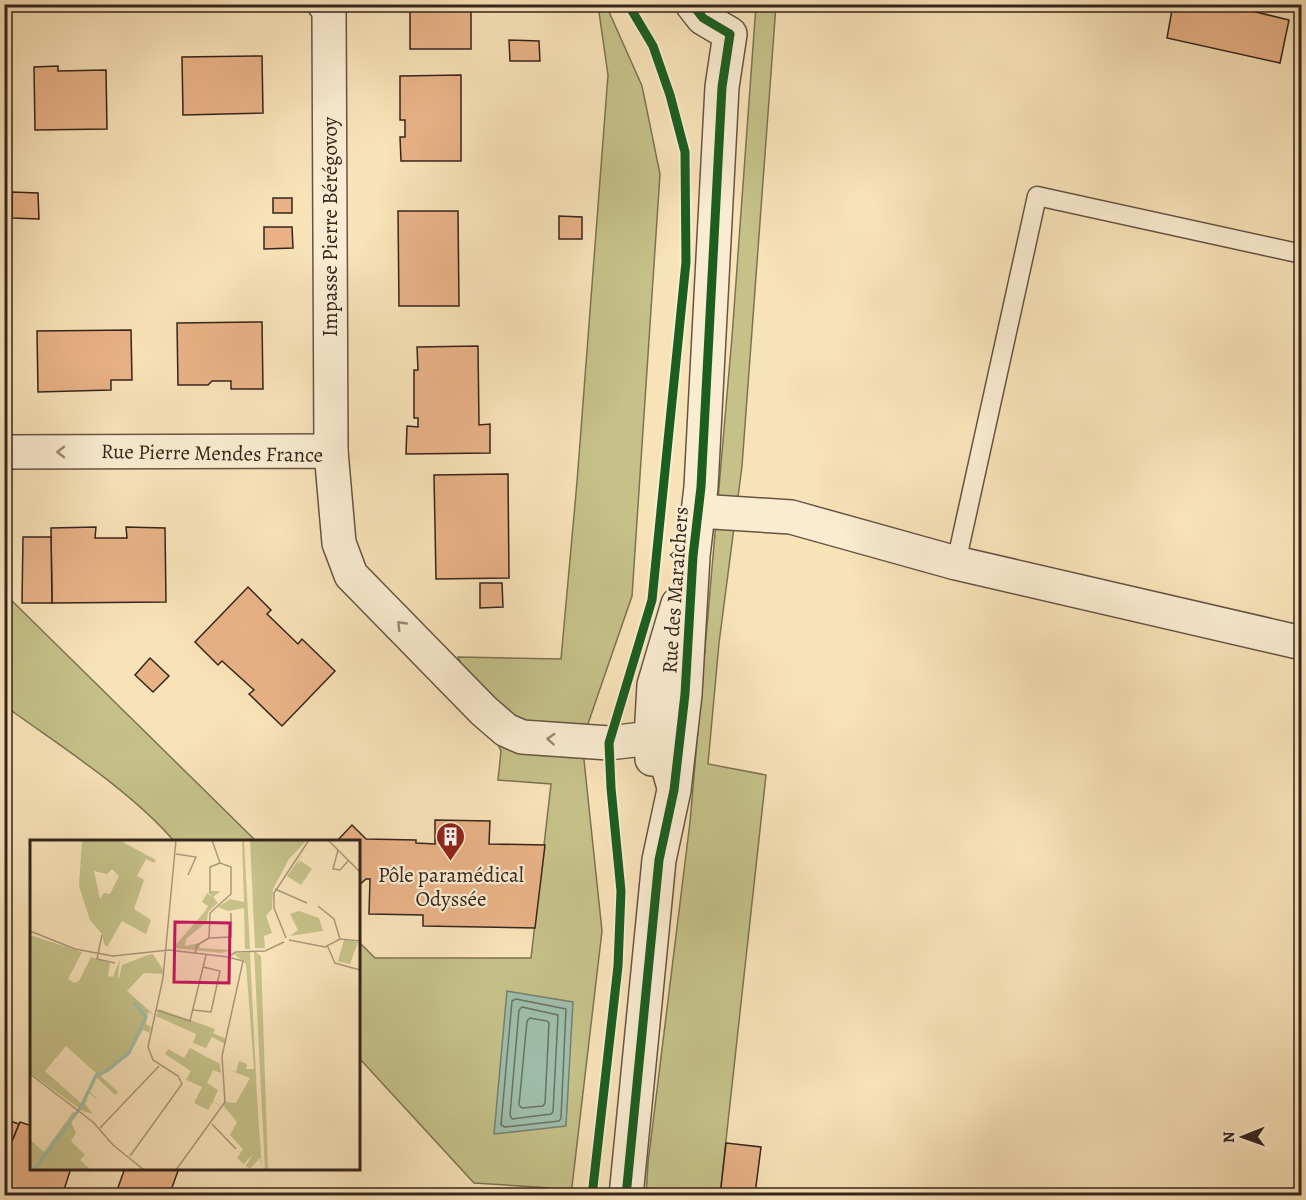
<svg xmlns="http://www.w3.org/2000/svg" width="1306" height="1200" viewBox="0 0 1306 1200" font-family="Alegreya,serif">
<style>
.green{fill:#c5c189;stroke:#7d7352;stroke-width:1.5}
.water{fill:#9ebeab;stroke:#748172;stroke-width:1.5}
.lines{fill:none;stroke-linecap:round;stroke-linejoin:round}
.shore{stroke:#6a7264;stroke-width:1.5}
.building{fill:#e9b287;stroke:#35251c;stroke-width:1.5}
.service-casing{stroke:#665443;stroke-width:21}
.minor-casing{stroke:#665443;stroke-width:36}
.service{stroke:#faecd1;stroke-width:18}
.minor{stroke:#faecd1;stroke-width:33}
.cycleway-casing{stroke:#faecd1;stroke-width:13}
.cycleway{stroke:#1b5e20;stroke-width:9}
.oneway{stroke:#988876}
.labels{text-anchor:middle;stroke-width:4.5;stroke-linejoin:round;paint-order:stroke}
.street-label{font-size:21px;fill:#35251c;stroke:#faecd1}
.poi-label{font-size:21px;fill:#35251c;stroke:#faecd1}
.inset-river{fill:none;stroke:#9ebeab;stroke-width:3}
.inset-road{fill:none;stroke:#aa967a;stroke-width:1.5}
.view{fill:#c2185b;fill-opacity:0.15;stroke:#c2185b;stroke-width:3}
.inset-edge{fill:none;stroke:#35251c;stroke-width:3}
</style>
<rect width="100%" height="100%" fill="#f8e2b8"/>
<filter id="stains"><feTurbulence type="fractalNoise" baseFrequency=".00333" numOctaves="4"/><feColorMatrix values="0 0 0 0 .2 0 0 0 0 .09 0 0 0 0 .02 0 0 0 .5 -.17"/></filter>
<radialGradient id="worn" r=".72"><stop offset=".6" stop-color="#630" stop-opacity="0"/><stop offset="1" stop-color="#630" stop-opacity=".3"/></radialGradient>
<!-- green -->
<g class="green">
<polygon points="598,5 606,5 642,86 660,174 632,596 582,741 602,931 571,1195 554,1195 550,1188 474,1183 359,1058 359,942 375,958 531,958 551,784 498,780 501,751 458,657 561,659 577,482 608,75"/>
<polygon points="756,5 776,5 742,466 719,643 708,764 766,775 720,1195 646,1196 648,1163 690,822 732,337"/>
<path d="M 5,594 L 256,841 L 174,841 C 130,790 60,746 5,706 Z"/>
</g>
<!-- water -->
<polygon class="water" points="507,991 573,1002 566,1126 494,1134"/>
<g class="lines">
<!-- shore -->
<g class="shore">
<polygon points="516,999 566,1009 561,1118 559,1121 505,1127 501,1125 512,1001"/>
<polygon points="522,1007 558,1015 553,1112 551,1114 512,1119 510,1115 519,1010"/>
<polygon points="530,1018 547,1021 549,1023 545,1103 543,1106 522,1108 519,1105 527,1021"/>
</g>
</g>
<!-- building -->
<g class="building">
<rect x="410" y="4" width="61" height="45"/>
<polygon points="1173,4 1223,4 1289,20 1280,63 1167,38"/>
<polygon points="509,40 539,41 540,61 510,61"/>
<polygon points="262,56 263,113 183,115 182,57"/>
<polygon points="58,66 58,71 106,70 107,129 35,130 34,67"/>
<polygon points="461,75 461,161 401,161 400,137 405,137 405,120 400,120 400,76"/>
<polygon points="12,192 38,193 39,219 12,218"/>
<rect x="273" y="198" width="19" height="15"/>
<polygon points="398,211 458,211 459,306 399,306"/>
<polygon points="559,216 582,217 582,239 559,239"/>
<polygon points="264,227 292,227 293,248 264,249"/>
<polygon points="262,322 263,389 231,389 231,381 212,381 208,385 178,385 177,323"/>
<polygon points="131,330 132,380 111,380 111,390 38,392 37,331"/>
<polygon points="478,346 479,425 490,424 490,453 406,454 407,426 418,427 418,418 414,418 414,370 418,370 417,347"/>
<polygon points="508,474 509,578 436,579 434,475"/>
<polygon points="96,527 95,538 127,538 126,527 165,528 166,602 52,603 51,528"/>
<polygon points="23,537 51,537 52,603 22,603"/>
<polygon points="480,583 502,583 503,607 480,608"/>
<polygon points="248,587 271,610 267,614 298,644 302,639 335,671 282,726 249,694 254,690 222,661 218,665 195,642"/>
<polygon points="150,658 169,676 153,692 135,675"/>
<polygon points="435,820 490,821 489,844 545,845 535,928 423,926 423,915 369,914 370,879 366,879 358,886 358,842 336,842 352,825 366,839 416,840 416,843 435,844"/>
<polygon points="4,1119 19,1124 11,1144 4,1142"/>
<polygon points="20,1122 32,1126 32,1168 71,1168 62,1196 4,1196 4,1142 11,1144"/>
<polygon points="726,1143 761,1147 755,1194 767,1196 720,1196"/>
<polygon points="125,1168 179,1168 169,1196 115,1196"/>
</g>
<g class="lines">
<defs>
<polyline id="service" points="956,563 1037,196 1302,254"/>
<g id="minor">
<polyline points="324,4 329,10 331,451"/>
<polyline points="4,452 331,451 339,543 351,575 484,711 506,730 522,737 609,743 651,738 664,753 673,784"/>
<polyline points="698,511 791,517 956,563 1302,643"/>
<polyline points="652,759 651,738 654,685 678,604"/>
<polyline points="626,1196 659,860 674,790 685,694 693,556 701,487 722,87 730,34 703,18 692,4"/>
</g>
</defs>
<!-- service casing -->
<use href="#service" class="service-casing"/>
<!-- minor casing -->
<use href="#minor" class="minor-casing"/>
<!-- service -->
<use href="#service" class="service"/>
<!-- minor -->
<use href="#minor" class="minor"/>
<defs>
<g id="cycleway">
<polyline points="592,1196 618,966 621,891 611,788 609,743 652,600 686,262 685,152 670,95 653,46 628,4"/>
<polyline points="626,1196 659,860 674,790 685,694 693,556 701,487 722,87 730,34 703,18 692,4"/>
</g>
</defs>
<!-- cycleway casing -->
<use href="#cycleway" class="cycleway-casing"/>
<!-- cycleway -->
<use href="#cycleway" class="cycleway"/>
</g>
<!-- one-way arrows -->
<defs><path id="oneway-chevron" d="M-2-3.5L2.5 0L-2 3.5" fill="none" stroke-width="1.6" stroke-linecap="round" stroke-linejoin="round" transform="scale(1.5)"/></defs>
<g class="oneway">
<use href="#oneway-chevron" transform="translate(61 452) rotate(180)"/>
<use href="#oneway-chevron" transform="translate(401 625) rotate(-134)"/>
<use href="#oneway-chevron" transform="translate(551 739) rotate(-176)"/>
</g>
<!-- icons -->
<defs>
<symbol id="building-pin" viewBox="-11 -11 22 30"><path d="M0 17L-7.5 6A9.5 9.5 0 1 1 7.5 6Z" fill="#8f2418" stroke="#faecd1"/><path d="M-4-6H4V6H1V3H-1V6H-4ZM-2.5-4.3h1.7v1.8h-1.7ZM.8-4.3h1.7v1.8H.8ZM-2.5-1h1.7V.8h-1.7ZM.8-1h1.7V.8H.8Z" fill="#fff"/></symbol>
</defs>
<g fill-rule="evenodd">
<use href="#building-pin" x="434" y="820" width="33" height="45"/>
</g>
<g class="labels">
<!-- street labels -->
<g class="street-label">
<text transform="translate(330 227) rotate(-90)" y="7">Impasse Pierre Bérégovoy</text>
<text transform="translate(212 453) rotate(1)" y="7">Rue Pierre Mendes France</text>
<text transform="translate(675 590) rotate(-86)" y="7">Rue des Maraîchers</text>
</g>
<!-- poi labels -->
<g class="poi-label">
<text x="451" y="882">Pôle paramédical<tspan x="451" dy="24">Odyssée</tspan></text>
</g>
</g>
<!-- overview -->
<g transform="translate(30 840)">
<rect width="330" height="330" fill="#f8e2b8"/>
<path d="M 52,0 L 89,0 L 126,20 L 124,23 L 116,19 L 107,36 L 114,40 L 104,69 L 121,80 L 116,94 L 92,81 L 77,107 L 74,104 L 72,94 L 60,80 L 49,46 ZM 82,29 L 89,36 L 80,54 L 74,53 L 70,59 L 64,31 L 77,34 ZM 212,0 L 214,0 L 220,109 L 215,109 L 214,68 L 198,71 L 188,67 L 200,59 L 214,62 ZM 220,0 L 277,0 L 259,19 L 243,49 L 242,69 L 236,76 L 242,93 L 234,96 L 235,108 L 225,108 ZM 272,15 L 267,25 L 271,21 L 282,29 L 271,45 L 257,36 ZM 181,51 L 191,51 L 183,57 L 188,63 L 178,72 L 177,82 L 156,99 L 155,106 L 169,103 L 170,108 L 201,110 L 192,113 L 143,108 L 176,70 L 178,66 L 172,62 L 177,53 L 181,56 ZM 269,71 L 289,78 L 293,91 L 260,96 L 268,90 L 260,74 ZM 0,95 L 52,112 L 38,139 L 44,143 L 49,141 L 61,117 L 80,123 L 78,136 L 83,137 L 90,119 L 88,135 L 89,139 L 92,125 L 118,115 L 123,114 L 133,130 L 133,134 L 114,133 L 97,151 L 124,175 L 118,172 L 116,184 L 121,187 L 120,193 L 113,190 L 99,215 L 71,236 L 88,252 L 85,255 L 67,238 L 60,252 L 71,262 L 59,253 L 55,264 L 63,274 L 53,271 L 0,233 ZM 36,206 L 66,233 L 51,263 L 15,231 ZM 314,100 L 328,102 L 320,124 L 308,121 ZM 224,111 L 231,116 L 238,330 L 235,330 ZM 220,112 L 227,257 L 232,330 L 230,318 L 220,329 L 216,326 L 223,314 L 214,324 L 207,318 L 213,309 L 200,295 L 207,282 L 193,265 L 195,262 L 206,263 L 220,238 L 194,228 L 206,232 L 209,221 L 217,224 L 216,229 L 224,229 L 216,124 L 204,114 ZM 129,169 L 185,189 L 183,193 L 196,199 L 195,204 L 182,197 L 176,208 L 163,203 L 166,194 L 126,176 ZM 160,208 L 190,224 L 191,233 L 183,230 L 177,243 L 188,250 L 183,261 L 192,267 L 183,262 L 178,270 L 164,263 L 172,247 L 156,240 L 161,231 L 135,214 L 138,209 L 154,218 ZM 43,272 L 48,272 L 41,282 L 46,293 L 41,301 L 55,315 L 50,320 L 61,330 L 0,330 L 0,300 L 14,312 Z" fill="#c5c189" fill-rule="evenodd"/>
<path class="inset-river" d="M 4,330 L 51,267 L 66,235 L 77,231 L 99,213 L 116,177 L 104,162"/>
<path class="inset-road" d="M 298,0 L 330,32M 308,10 L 303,29 L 310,30 L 319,20M 146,14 L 166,17 L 158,35M 245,49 L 277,63M 180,54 L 180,27 L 190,23M 288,66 L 304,79 L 310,99M 0,91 L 45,109 L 83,116 L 139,110 L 198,117 L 206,112 L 235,111 L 254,102M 72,95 L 67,119 L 85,123M 179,98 L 201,97 L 201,73M 256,98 L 244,68 L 244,53 L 279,0M 259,100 L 295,107 L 310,99 L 330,101M 297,105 L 305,123 L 330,130M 165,113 L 167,105 L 179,98 L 180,73 L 201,54 L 201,27 L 190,23 L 182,0M 126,170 L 160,181 L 176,115M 163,170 L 181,172 L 190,131 L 173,127M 0,234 L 63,282 L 83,305 L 114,330M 182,284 L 206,309M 70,288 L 129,226M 100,316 L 152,244 L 148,236 L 123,220 L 118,207 L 133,138 L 146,0M 146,330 L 195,262 L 192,216 L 213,121 L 198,117"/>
<path class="view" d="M 145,82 L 200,83 L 199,143 L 144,142 Z"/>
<rect width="330" height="330" class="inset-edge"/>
</g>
<!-- margin -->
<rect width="1306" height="1200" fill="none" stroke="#f8e2b8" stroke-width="24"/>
<rect x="6" y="6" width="1294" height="1188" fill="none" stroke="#35251c" stroke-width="3"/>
<rect x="12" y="12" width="1282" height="1176" fill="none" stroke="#35251c" stroke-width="1.5"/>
<!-- north arrow -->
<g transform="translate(1243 1137) rotate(269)" stroke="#faecd1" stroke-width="4.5" paint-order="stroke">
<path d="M0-4.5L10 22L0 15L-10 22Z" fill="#35251c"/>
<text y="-9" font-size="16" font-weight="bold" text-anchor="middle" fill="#35251c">N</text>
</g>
<rect width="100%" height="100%" filter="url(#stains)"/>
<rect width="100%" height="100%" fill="url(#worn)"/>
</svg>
